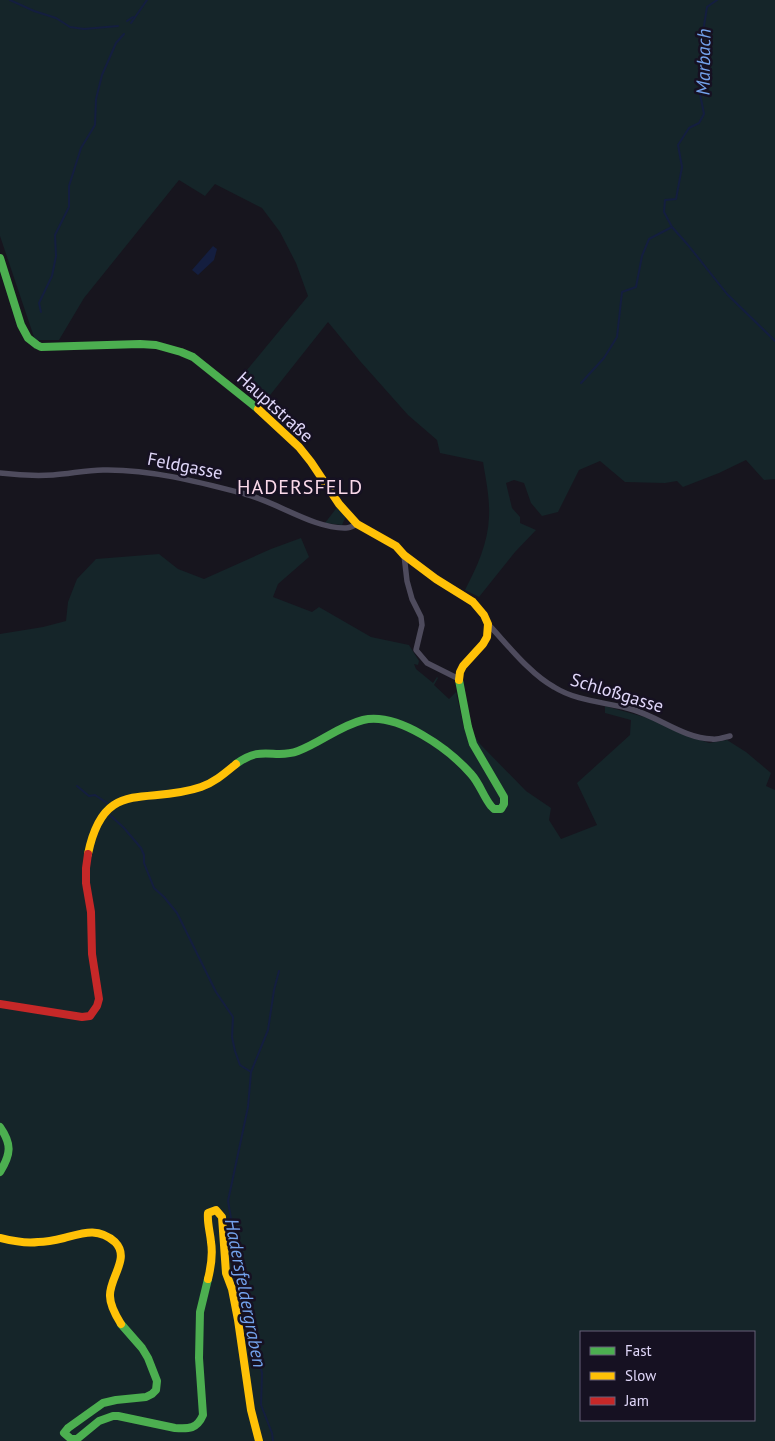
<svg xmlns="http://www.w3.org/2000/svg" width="775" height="1441" viewBox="0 0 775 1441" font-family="'PT Sans',sans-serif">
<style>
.green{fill:#152529;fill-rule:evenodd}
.water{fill:#141e3f}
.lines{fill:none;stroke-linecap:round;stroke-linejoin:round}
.stream{stroke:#141e3f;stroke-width:2}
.street{stroke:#4e4b5d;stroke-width:5.5}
.fast{stroke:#4caf50;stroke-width:8}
.slow{stroke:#ffc107;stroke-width:8}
.jam{stroke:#c62828;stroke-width:8}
.labels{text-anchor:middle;stroke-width:5;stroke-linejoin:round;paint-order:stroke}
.street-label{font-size:18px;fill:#e0d7f9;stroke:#161122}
.water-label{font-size:19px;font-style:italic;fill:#73a2ec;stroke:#161122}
.quarter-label{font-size:20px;letter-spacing:1px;fill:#fad9e9;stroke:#161122}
</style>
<rect width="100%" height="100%" fill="#17151e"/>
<!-- green -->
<g class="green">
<path d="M 0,0 L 775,0 L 775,479 L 764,480 L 746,460 L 719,473 L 683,487 L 677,481 L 665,483 L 625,482 L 600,461 L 579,470 L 558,512 L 542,516 L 531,503 L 524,483 L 514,480 L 506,483 L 512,508 L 520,517 L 520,523 L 536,530 L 515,552 L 479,597 L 465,590 C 477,567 488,543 489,517 C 490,499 486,480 483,462 L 440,453 L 437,440 L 408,415 L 360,361 L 328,322 L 263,404 L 237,382 L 308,296 L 296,263 L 280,232 L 262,208 L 215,184 L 205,196 L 179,180 L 84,298 L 59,340 L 35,340 L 0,236 Z"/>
<polygon points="338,506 346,516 342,525 325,523"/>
<path d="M 301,538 L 309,557 L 278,584 L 273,597 L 312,612 L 319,607 L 371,637 L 409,645 L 419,661 L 418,665 L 414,664 L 416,669 L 433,683 L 437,677 L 438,678 L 434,685 L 449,699 L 456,692 L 464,728 L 468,726 L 480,744 L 526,791 L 551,808 L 549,820 L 561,839 L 597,825 L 577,783 L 630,735 L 631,720 L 605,713 L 605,706 L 648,718 L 675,731 L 709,743 L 727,740 L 746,752 L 771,773 L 766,786 L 775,790 L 775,1441 L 0,1441 L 0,634 L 43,627 L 66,621 L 68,602 L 77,579 L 96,559 L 159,554 L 178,569 L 204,579 L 271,549 ZM 581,1332 L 754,1332 L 754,1420 L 581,1420 Z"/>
</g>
<!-- water -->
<polygon class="water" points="213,246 217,249 214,260 198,275 192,270"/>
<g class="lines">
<!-- stream -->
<g class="stream">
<polyline points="10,0 34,11 56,18 70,27 84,29 118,26"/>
<polyline points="717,0 707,7 704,26 700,38 703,62 706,82 700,94 704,114 699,123 689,128 678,145 682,167 676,199 665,200 664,212 672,227 688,245 727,294 775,341"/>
<polyline points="127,21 133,17"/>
<polyline points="131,23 147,0"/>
<polyline points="41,312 39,303 52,276 56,256 55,235 69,207 69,186 81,148 95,125 96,99 102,75 116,43 124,34"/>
<polyline points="581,383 604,358 617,337 622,292 636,287 642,256 649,239 672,227"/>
<polyline points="77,786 89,796 95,795 107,803"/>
<polyline points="110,815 124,828 141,848 144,855 144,863 154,888 164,897 177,913 216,992 233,1017 232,1037 235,1051 240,1065 251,1072"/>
<polyline points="273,1441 272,1433 261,1405 262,1373 252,1333 255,1321 247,1307 246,1285 239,1277 239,1252 235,1242 228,1201 248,1107 251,1072 268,1030 274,990 279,971"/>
</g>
<!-- street -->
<g class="street">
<path d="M 0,473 C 17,475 36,476 53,475 C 70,474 86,470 103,470 C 150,469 199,482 245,494 C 277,502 314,529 346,528 C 350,528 353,526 357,524"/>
<polyline points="404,555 407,581 412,599 421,617 422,625 416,650 427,663 459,679"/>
<path d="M 488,624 C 507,644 530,674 554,687 C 578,702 607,702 634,710 C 660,718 684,738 712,739 C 718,740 725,737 730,736"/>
</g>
<!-- fast -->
<g class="fast">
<polyline points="0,258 21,325 28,338 37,345 41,347 140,344 156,345 181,352 193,357 258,409"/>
<path d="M 236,764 C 263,744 274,760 298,751 C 320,743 339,726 363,720 C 398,712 449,749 471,774 C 480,784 483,796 491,806 L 494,809 L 501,809 L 504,804 L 504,797 L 473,744 L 468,727 L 459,680"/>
<path d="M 0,1127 C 12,1144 11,1154 0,1172"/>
<path d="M 121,1324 L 142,1348 L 148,1358 L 157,1381 L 156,1390 L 152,1394 L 146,1397 L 116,1400 L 103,1403 L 68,1428 L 64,1433 L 71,1439 L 77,1439 L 99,1421 L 113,1416 L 118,1416 L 175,1428 C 189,1429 197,1429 203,1415 L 199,1358 L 200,1312 L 208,1279"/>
</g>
<!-- slow -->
<g class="slow">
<polyline points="258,409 299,447 311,462 339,504 357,524 396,546 404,555 436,579 473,602 484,615 488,624 487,637 483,644 463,666 460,672 459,680"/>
<path d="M 88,854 C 104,776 146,806 201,787 C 215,782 225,773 236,764"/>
<path d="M 0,1238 C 12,1241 25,1244 38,1242 C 47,1242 56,1240 64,1238 C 83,1233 98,1227 115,1242 C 131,1258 109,1278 110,1296 C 110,1305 116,1316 121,1324"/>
<path d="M 208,1279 C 211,1267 213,1254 211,1242 C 210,1231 207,1223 208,1213 L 216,1210 L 222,1217 L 226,1273 L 232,1289 L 238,1320 L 251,1410 L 259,1441"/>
</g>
<!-- jam -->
<polyline class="jam" points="0,1004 82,1017 90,1016 97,1006 99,999 92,954 91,912 86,883 86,868 88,854"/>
</g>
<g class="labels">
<!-- street labels -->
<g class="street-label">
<text transform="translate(275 407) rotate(42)" y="6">Hauptstraße</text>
<text transform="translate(185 466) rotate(11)" y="6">Feldgasse</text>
<text transform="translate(617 693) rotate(17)" y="6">Schloßgasse</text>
</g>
<!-- water labels -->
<g class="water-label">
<text transform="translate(703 62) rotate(-89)" y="7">Marbach</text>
<text transform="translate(246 1293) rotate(79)" y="7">Hadersfeldergraben</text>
</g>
<!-- quarter labels -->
<g class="quarter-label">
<text x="300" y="494">HADERSFELD</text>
</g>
</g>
<!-- legend -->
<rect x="580" y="1331" width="175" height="90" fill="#161122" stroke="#676078"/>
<rect x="590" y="1347" width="25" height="8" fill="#4caf50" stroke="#676078"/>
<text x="625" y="1356" font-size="15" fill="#e0d7f9">Fast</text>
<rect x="590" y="1372" width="25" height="8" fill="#ffc107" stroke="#676078"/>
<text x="625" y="1381" font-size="15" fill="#e0d7f9">Slow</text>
<rect x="590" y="1397" width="25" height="8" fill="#c62828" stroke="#676078"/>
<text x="625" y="1406" font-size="15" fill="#e0d7f9">Jam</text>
</svg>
